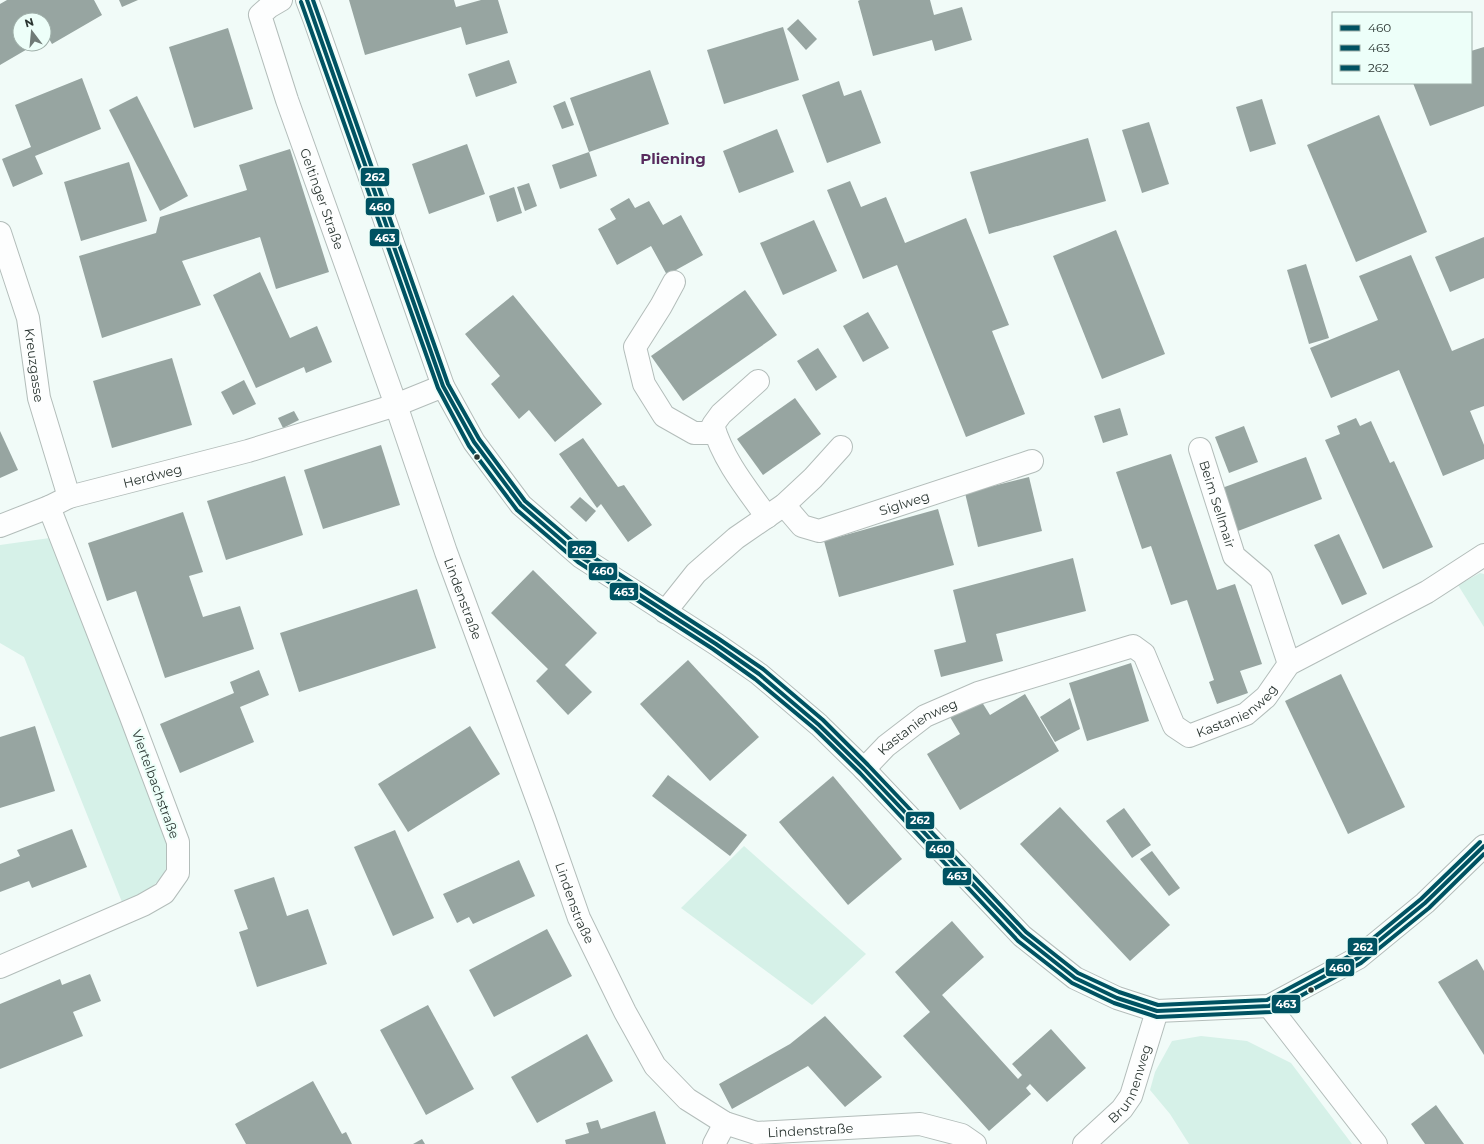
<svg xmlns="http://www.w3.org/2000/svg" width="1484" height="1144" viewBox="0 0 1484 1144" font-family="Montserrat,sans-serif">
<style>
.green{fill:#d6f1e8}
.building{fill:#97a5a1}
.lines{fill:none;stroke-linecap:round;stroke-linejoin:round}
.minor-casing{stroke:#b3bdba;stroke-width:24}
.major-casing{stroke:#b3bdba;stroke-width:24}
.minor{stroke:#fdfefe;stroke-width:22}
.major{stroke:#fdfefe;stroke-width:22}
.bus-1-casing{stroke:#edfff9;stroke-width:7}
.bus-2-casing{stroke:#edfff9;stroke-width:7}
.bus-3-casing{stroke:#edfff9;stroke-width:7}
.bus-1{stroke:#005262;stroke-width:4}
.bus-2{stroke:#005262;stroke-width:4}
.bus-3{stroke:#005262;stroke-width:4}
.bus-dot{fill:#2b3632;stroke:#edfff9;stroke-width:1.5}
.labels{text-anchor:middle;stroke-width:4;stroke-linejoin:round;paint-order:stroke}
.street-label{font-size:13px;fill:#2b3632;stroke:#edfff9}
.quarter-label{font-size:15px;font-weight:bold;fill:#582b5e;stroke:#edfff9}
.line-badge{stroke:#edfff9;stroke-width:1.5}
.badge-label{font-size:11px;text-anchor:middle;font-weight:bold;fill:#fff}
</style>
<rect width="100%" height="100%" fill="#f1fbf8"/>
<!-- green -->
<g class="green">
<polygon points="57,537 171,847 169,863 161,878 145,894 122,902 24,657 0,643 0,545"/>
<polygon points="1480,573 1484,574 1484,627 1458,585"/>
<polygon points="744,846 866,954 812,1005 681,908"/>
<polygon points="1201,1036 1247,1041 1291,1063 1352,1144 1189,1144 1170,1114 1150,1090 1155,1072 1172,1041"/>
</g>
<!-- building -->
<g class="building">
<polygon points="7,0 94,0 102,15 52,44 48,37 44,39 44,20 20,20 20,44 36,44 0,65 0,4"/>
<polygon points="119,0 138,0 122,7"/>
<polygon points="349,0 454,0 456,7 481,0 498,0 508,33 466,45 461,27 365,55"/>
<polygon points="860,0 930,0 934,15 962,7 972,40 935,51 932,40 873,56 858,1"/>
<polygon points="798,19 817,39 806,50 787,29"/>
<polygon points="783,27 799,80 724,104 707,50"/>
<polygon points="228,28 253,109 194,128 169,47"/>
<polygon points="1484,47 1484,106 1430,126 1413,83 1471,83 1471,51"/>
<polygon points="509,60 517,83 476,97 468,74"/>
<polygon points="650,70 669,124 589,152 597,176 560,189 552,165 589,152 570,98"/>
<polygon points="82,78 101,129 35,156 43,174 13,187 2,159 31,147 15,105"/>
<polygon points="839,81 844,96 861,90 881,143 827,163 802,95"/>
<polygon points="137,96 188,196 160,211 109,110"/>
<polygon points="1262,99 1276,144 1250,152 1236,107"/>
<polygon points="565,101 574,125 562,129 553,106"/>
<polygon points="1379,115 1427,232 1356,262 1307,145"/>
<polygon points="1149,122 1169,184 1142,193 1122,130"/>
<polygon points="777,129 794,172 739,193 723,151"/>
<polygon points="1088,138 1106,201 989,234 970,172"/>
<polygon points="467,144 485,194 429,214 412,164"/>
<polygon points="290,149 329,272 276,289 260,237 182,261 201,305 102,338 79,256 156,233 160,217 247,190 239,165"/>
<polygon points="129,162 147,221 81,241 64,182"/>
<polygon points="850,181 861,207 886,197 905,243 966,218 1009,325 992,331 1025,414 966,437 897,265 863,279 827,190"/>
<polygon points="529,183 537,206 525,211 517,187"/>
<polygon points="514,187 522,213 497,222 489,196"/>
<polygon points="629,198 635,208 649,201 663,225 681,215 703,255 667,275 651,246 617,265 598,229 616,219 610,209"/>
<polygon points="814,220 837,271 783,295 760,243"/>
<polygon points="1116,230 1165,354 1102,379 1053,256"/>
<polygon points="1484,237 1484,278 1450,292 1435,257"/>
<polygon points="1411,255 1452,351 1484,338 1484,406 1470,411 1484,445 1484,459 1443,476 1399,370 1331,398 1310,348 1378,320 1359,276"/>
<polygon points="1306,264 1329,338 1309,344 1287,270"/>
<polygon points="260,272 290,338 317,326 332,362 306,373 304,367 256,388 213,295"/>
<polygon points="745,290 777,335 683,401 651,356"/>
<polygon points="513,295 602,404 555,442 529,410 519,419 491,384 500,376 465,334"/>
<polygon points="868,312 889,348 863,362 843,326"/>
<polygon points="818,348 837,377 816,391 797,361"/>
<polygon points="172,358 192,425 112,448 93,381"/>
<polygon points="244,380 256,404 233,415 221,392"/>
<polygon points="795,398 821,434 763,475 737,439"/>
<polygon points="1120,408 1128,435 1103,443 1094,416"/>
<polygon points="294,411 299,420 283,428 278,418"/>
<polygon points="1356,418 1360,426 1371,421 1390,463 1394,461 1433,547 1383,569 1325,440 1340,434 1337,426"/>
<polygon points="1244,426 1258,462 1229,473 1215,437"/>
<polygon points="0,431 18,470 0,478"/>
<polygon points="583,438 618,487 624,485 652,525 628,542 601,504 597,508 559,454"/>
<polygon points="381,445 400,505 323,529 304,470"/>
<polygon points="1171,454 1217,590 1235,584 1262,664 1240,671 1248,693 1217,704 1209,682 1214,680 1187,600 1171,605 1151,546 1142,549 1116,472"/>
<polygon points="1306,457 1322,499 1238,531 1222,488"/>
<polygon points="285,476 303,535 226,560 207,501"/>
<polygon points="1029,477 1042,531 978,547 965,493"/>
<polygon points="580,497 596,511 586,522 570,507"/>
<polygon points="938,509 954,565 839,597 824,541"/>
<polygon points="183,512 203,572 189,576 203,617 240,606 254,649 165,678 136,591 107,601 88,543"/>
<polygon points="1339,534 1367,594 1342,605 1314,545"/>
<polygon points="1073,558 1086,611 996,634 1003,661 941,677 934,650 966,642 953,590"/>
<polygon points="533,570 597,633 565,665 592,692 568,715 536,681 548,669 491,613"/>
<polygon points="417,589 436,648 299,692 280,633"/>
<polygon points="688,660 759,737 710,781 640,704"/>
<polygon points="1131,663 1149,721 1087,741 1069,683"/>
<polygon points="259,670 269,695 240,707 254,742 180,773 160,724 234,693 230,682"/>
<polygon points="1341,674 1405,807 1348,834 1285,701"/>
<polygon points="1025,694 1059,751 960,810 927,754 960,734 950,717 980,699 990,715"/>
<polygon points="1070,698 1080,729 1055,742 1040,717"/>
<polygon points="35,726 55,791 0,808 0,737"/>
<polygon points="470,726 500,774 408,832 378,784"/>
<polygon points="668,775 747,835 730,856 652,796"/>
<polygon points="833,776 902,859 848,905 779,822"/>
<polygon points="1060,807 1170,925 1130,961 1020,844"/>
<polygon points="1124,808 1151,845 1132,858 1106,821"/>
<polygon points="72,829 87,867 32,888 29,881 0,892 0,864 20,856 17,850"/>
<polygon points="395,830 434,918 393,936 354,847"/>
<polygon points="1152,851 1180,888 1169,896 1140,859"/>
<polygon points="519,860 535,896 473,924 469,917 457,923 443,894"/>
<polygon points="274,877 287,916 308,909 327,964 257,987 239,932 248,929 234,890"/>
<polygon points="952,921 984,957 942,995 1018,1079 1022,1075 1012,1064 1051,1029 1086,1068 1047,1102 1030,1084 1026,1088 1031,1094 989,1131 903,1036 930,1012 895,972"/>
<polygon points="547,929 572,976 494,1017 469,970"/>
<polygon points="1477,959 1484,971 1484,1055 1438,982"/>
<polygon points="90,974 101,1001 73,1012 83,1036 0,1069 0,1004 60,979 62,985"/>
<polygon points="428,1005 474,1089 426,1115 380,1030"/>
<polygon points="825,1016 882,1077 845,1107 808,1066 732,1109 719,1084 790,1044"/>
<polygon points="587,1034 613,1081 537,1123 511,1077"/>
<polygon points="313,1081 342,1134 346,1132 352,1144 246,1144 235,1124"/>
<polygon points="1436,1105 1464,1144 1425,1144 1411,1124"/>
<polygon points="655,1111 666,1144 566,1144 565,1140 589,1133 586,1123 598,1120 601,1129"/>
<polygon points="422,1139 425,1144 413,1144"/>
</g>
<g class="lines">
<defs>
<g id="minor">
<path id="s1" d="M 281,0 L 269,7 L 260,15 L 287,100 L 396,405 L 446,552 L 544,818 L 579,918 L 625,1012 L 655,1066 L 687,1099 L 725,1123 L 756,1133 L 920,1124 L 962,1135 L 975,1144"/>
<path id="s2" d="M 0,233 L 28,318 L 39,398 L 69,497"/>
<polyline points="674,282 661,306 635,347 644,384 664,416 694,433 715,433"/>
<path d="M 758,381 L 721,414 L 713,425 C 723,460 746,488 767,517"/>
<path id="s3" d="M 1200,449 L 1234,556 L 1261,579 L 1289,664"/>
<path id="s4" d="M 784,505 L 802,526 L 819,531 L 1032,461"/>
<path id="s5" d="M 0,526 L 49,507 L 69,497 L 248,451 L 396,405 L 443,386"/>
<polyline points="665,612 696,573 736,538 784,505 813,478 841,447"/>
<path id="s6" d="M 864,769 L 886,746 L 925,716 L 978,693 L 1133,646 L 1144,654 L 1174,726 L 1189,736 L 1246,714 L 1266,697 L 1289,664 L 1427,592 L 1484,555"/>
<polyline points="0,967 143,905 164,893 178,873 178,842 131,717 49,507"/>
<polyline points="1269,1006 1376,1144"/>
<polyline points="714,1144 725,1123"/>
<path id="s7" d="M 1084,1144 L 1122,1109 L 1131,1096 L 1157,1011"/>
</g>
<polyline id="major" points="307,0 315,21 443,386 474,442 521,505 581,557 716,644 759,674 819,725 864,769 1022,936 1075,978 1117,998 1157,1011 1269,1006 1358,958 1425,903 1484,846"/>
</defs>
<!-- minor casing -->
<use href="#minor" class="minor-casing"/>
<!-- major casing -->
<use href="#major" class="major-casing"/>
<!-- minor -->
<use href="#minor" class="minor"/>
<!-- major -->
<use href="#major" class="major"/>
<defs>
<polyline id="bus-1" points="307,0 443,386 474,442 521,505 581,557 716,644 759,674 819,725 864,769 1022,936 1075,978 1117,998 1157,1011 1269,1006 1358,958 1425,903 1484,846"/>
<polyline id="bus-2" points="301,2 438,388 469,446 517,510 578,562 713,649 755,679 815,729 860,773 1018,941 1072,983 1114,1003 1157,1017 1271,1012 1361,963 1429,908 1484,854"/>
<polyline id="bus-3" points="313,0 448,384 479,439 525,501 585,552 719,639 763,669 823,720 868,765 1026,932 1078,973 1119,992 1158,1005 1267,1000 1355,953 1421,899 1480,842"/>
</defs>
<!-- bus-1 casing -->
<use href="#bus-1" class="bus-1-casing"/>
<!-- bus-2 casing -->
<use href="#bus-2" class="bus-2-casing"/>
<!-- bus-3 casing -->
<use href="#bus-3" class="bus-3-casing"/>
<!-- bus-1 -->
<use href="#bus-1" class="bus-1"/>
<!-- bus-2 -->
<use href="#bus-2" class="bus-2"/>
<!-- bus-3 -->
<use href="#bus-3" class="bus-3"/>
</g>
<!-- markers -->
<g class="bus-dot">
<circle cx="477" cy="457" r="3.5"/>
<circle cx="1311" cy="990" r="3.5"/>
</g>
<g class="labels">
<!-- street labels -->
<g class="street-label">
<text dy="5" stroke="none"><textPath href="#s1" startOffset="220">Geltinger Straße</textPath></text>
<text dy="5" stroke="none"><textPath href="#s2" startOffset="137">Kreuzgasse</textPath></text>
<text dy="5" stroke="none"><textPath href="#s5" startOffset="161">Herdweg</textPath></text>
<text dy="5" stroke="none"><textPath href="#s4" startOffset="135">Siglweg</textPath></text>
<text dy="5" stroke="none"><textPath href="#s3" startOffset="58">Beim Sellmair</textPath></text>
<text dy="5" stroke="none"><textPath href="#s1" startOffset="644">Lindenstraße</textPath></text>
<text dy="5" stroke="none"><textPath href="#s6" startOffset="465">Kastanienweg</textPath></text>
<text dy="5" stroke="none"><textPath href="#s6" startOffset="69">Kastanienweg</textPath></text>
<text transform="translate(156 784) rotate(70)" y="5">Viertelbachstraße</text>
<text dy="5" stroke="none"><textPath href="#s1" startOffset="968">Lindenstraße</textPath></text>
<text dy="5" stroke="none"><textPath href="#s7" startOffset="78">Brunnenweg</textPath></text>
<text dy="5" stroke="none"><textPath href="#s1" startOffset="1328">Lindenstraße</textPath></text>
</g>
<!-- quarter labels -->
<g class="quarter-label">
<text x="673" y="164">Pliening</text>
</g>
</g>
<g class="line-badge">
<rect x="360" y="167" width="30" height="20" rx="4" fill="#005262"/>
<rect x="365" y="197" width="30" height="19" rx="4" fill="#005262"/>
<rect x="369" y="228" width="31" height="19" rx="4" fill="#005262"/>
<rect x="567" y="540" width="30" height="19" rx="4" fill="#005262"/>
<rect x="588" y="562" width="30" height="19" rx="4" fill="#005262"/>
<rect x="609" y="582" width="30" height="19" rx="4" fill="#005262"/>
<rect x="905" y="811" width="30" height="19" rx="4" fill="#005262"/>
<rect x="925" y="840" width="30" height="19" rx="4" fill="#005262"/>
<rect x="942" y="867" width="30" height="19" rx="4" fill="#005262"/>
<rect x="1347" y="937" width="31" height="19" rx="4" fill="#005262"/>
<rect x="1325" y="958" width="30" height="19" rx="4" fill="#005262"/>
<rect x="1271" y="994" width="30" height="20" rx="4" fill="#005262"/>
</g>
<g class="badge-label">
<text x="375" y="181">262</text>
<text x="380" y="211">460</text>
<text x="385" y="242">463</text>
<text x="582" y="554">262</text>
<text x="603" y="575">460</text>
<text x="624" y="596">463</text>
<text x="920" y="824">262</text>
<text x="940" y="853">460</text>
<text x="957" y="880">463</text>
<text x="1363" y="951">262</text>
<text x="1340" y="972">460</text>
<text x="1286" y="1008">463</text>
</g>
<!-- legend -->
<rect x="1332" y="12" width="140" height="72" fill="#edfff9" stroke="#9fafa9"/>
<rect x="1340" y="25" width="20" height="6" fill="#005262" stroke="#9fafa9"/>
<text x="1368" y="32" font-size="12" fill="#2b3632">460</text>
<rect x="1340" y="45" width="20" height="6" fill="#005262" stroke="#9fafa9"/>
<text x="1368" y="52" font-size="12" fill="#2b3632">463</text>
<rect x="1340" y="65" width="20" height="6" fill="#005262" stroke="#9fafa9"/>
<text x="1368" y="72" font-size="12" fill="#2b3632">262</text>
<!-- north arrow -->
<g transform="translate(32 32) rotate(344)"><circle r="19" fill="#edfff9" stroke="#9fafa9"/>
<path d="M0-3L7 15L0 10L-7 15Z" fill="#707b77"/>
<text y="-6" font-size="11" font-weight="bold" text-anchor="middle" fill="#2b3632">N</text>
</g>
</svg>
